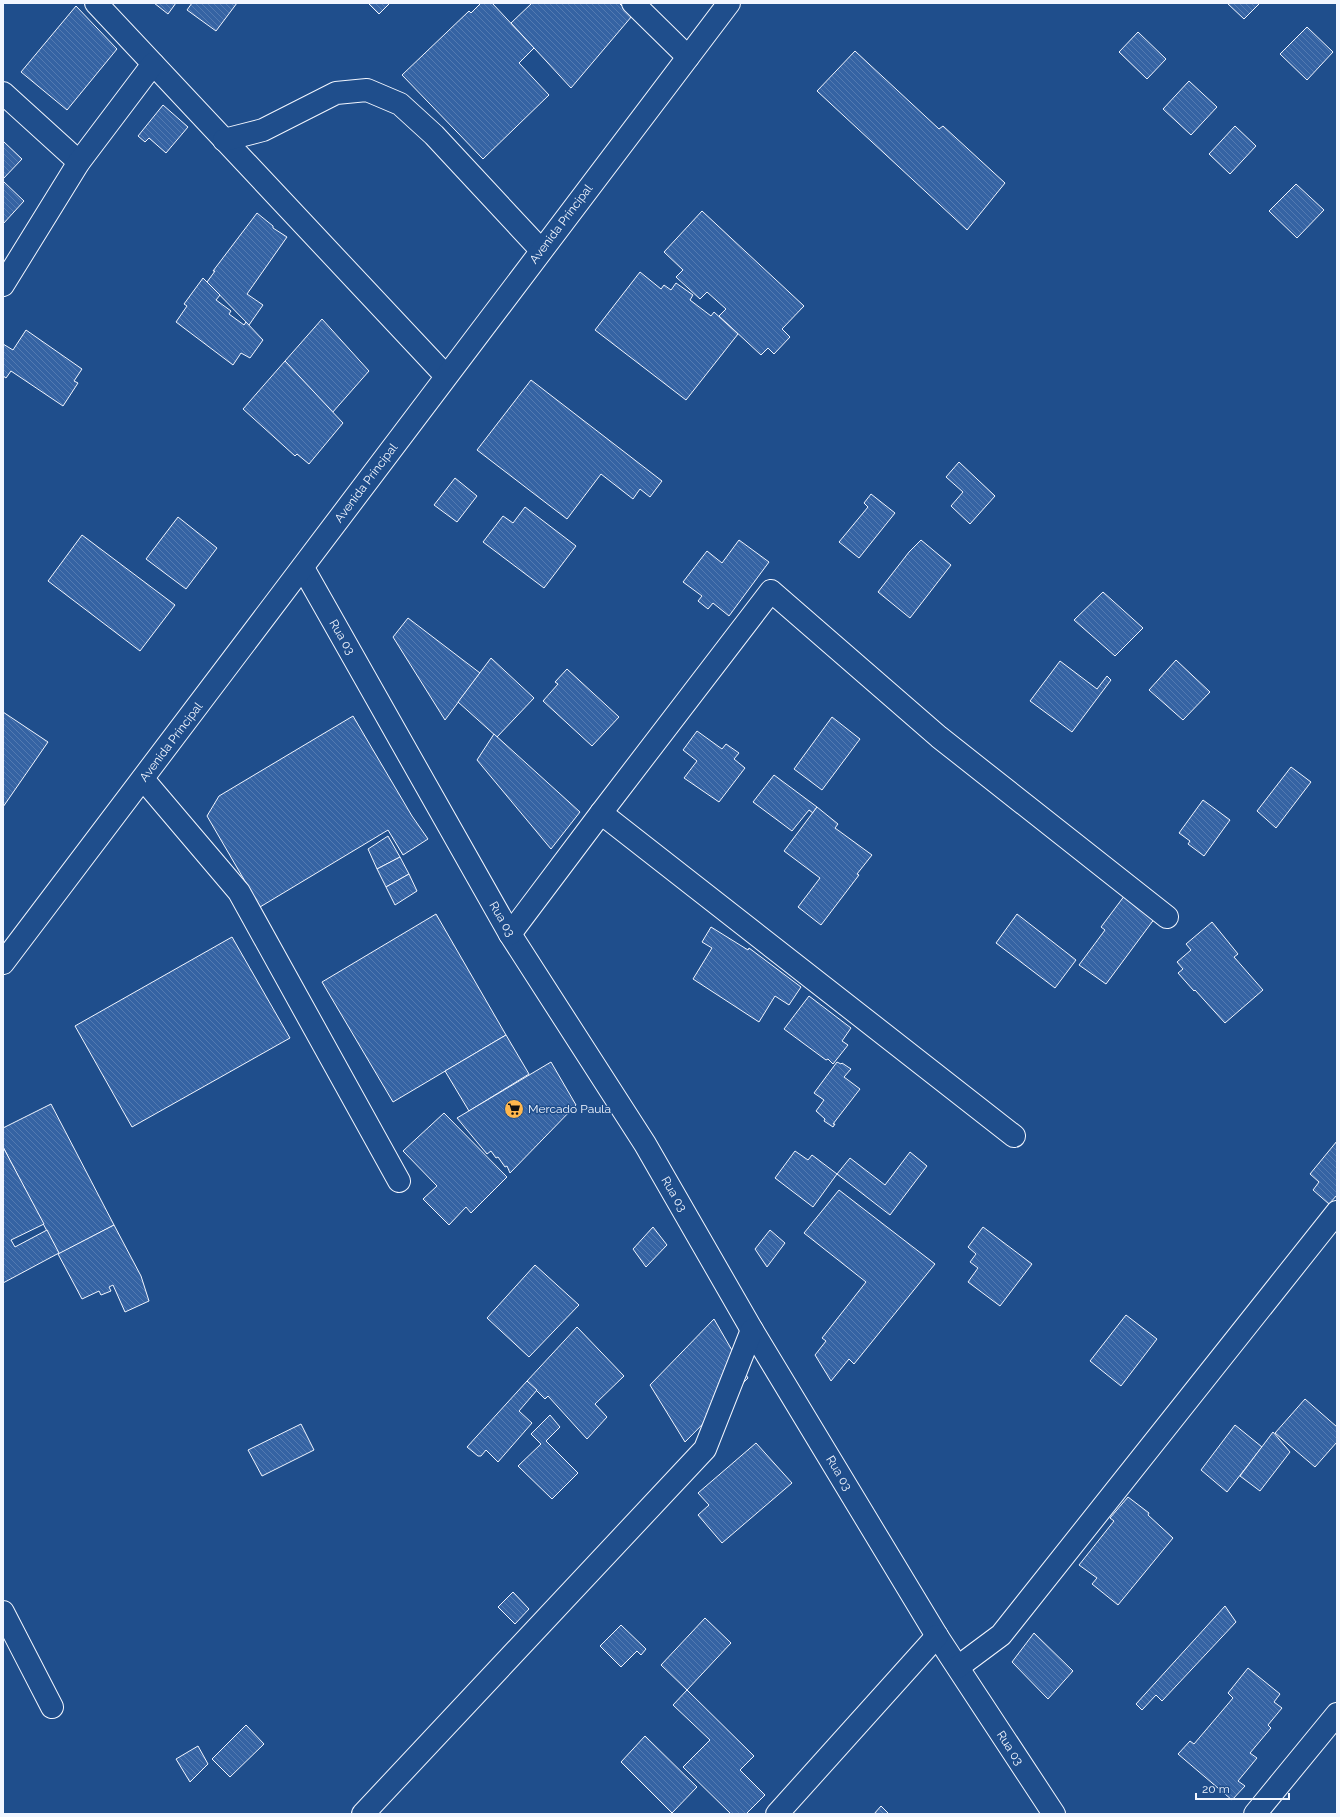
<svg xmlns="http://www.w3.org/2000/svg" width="1340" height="1817" viewBox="0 0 1340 1817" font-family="Raleway,sans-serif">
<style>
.building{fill:url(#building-back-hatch);stroke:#f2f6ff}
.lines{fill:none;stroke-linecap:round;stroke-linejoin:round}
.minor-casing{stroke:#f2f6ff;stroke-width:24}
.minor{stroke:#1f4e8c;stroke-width:22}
.labels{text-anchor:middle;stroke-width:3;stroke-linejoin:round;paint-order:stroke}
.street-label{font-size:12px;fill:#f2f6ff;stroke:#1f4e8c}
.poi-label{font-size:12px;fill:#f2f6ff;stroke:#1f4e8c;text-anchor:start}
</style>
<defs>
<pattern id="building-back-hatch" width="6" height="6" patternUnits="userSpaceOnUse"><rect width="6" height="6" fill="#3563a3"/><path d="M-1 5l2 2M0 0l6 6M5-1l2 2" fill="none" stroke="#537ab1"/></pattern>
</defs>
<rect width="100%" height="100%" fill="#1f4e8c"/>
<!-- building -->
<g class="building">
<polygon points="154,3 176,3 168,14"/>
<polygon points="192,3 237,3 216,31 187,10"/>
<polygon points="368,3 390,3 379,14"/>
<polygon points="481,3 492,3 534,48 519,63 549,95 483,159 402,75 469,11 471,13"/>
<polygon points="532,3 619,3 632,16 571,88 511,23"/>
<polygon points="1227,3 1260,3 1244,19"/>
<polygon points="76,6 117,49 67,110 21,72"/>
<polygon points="1307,27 1333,52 1307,80 1280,54"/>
<polygon points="1138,32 1166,59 1147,79 1119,52"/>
<polygon points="855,51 939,129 943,126 1005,183 967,230 817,91"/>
<polygon points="1189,81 1217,107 1191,135 1163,109"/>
<polygon points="163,105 188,127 166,153 149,138 145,142 138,136"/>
<polygon points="1235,126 1256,146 1230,174 1209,154"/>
<polygon points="3,141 22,159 3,179"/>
<polygon points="3,181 24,201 3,224"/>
<polygon points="1296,184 1324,210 1297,238 1269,211"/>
<polygon points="702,211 804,306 782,329 790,337 774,354 768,348 761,355 719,316 726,309 707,292 700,299 676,277 683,270 664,252"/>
<polygon points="257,213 273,226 273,228 287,237 247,294 263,305 249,325 207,282 215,271 213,271"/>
<polygon points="640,272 661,289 664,285 671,290 676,283 693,295 690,300 711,316 714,312 738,334 686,400 595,330"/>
<polygon points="203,278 220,295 216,300 231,311 229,314 244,325 246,322 263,340 250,358 241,353 233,365 176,322 187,306 184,304"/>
<polygon points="322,319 369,371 332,413 285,361"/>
<polygon points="26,330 82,369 74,381 78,383 63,406 11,371 6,378 3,376 3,344 13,350"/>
<polygon points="285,361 343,423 309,464 297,454 295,456 243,409"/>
<polygon points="531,380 662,481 650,497 640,489 633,499 601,474 567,519 477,450"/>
<polygon points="959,462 995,496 970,524 951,506 963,492 946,477"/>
<polygon points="455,478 477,496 457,522 434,505"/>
<polygon points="871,494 895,513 859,558 839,542 868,507 864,503"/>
<polygon points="525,507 576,546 544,588 483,542 503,516 513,523"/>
<polygon points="178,517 217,548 186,589 146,559"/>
<polygon points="82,535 175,605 140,651 48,581"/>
<polygon points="739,540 769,562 729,616 713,603 708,609 698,601 702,596 683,582 707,551 722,563"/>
<polygon points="921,540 951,565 910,618 878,592 909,552"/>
<polygon points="1103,592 1143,628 1115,656 1074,620"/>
<polygon points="408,618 480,673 445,720 393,637"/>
<polygon points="491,658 534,698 497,737 458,702"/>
<polygon points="1176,660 1210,692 1183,720 1149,690"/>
<polygon points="1060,661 1097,689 1107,676 1111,680 1072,732 1030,701"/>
<polygon points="567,669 619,717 592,746 543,701 558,684 555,682"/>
<polygon points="3,712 48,742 3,807"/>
<polygon points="353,716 412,816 428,839 403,855 388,830 260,907 207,816 219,796"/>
<polygon points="832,717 860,739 822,790 794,769"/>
<polygon points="697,731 722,749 726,744 739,753 734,759 745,768 719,802 684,778 697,761 683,750"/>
<polygon points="494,734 580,812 551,849 477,760"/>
<polygon points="1291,767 1311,782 1276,828 1257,811"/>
<polygon points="774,775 817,807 813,813 809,810 792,831 753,802"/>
<polygon points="1203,800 1230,820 1204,856 1188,844 1190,841 1179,833"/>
<polygon points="817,807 838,824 835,828 872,855 857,874 859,875 821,925 798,907 820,878 784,851"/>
<polygon points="388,836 400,857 377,869 368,849"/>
<polygon points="400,857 409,874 386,887 377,869"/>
<polygon points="409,874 417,891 395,905 386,887"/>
<polygon points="1125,895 1155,918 1106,984 1079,965 1105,930 1101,927"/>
<polygon points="436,914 506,1035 393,1102 322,982"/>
<polygon points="1017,914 1076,960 1055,988 996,943"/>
<polygon points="1212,922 1238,954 1234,957 1263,990 1225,1023 1195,990 1194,991 1178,973 1183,969 1177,962 1191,950 1186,944"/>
<polygon points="711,927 748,950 749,948 801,987 789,1005 775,996 759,1022 693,979 712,948 702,942"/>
<polygon points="232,937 290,1038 132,1127 75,1026"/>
<polygon points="809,996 851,1028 842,1041 848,1045 833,1064 828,1059 826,1060 784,1029"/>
<polygon points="506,1035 529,1074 469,1111 445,1071"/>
<polygon points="551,1062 576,1105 510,1173 507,1166 505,1167 498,1157 496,1158 491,1151 487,1154 457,1118"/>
<polygon points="837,1062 841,1064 842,1063 851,1069 844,1077 860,1089 833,1124 835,1124 833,1127 824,1121 825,1119 816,1111 824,1100 814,1093"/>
<polygon points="51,1104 114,1225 59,1254 3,1147 3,1128"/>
<polygon points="444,1113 507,1177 471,1213 466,1207 449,1225 423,1199 437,1186 403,1151"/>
<polygon points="1337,1141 1337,1195 1329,1204 1313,1190 1319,1182 1310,1174"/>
<polygon points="3,1147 44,1224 11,1240 15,1247 47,1230 59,1253 3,1283"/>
<polygon points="795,1151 808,1160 812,1155 837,1174 813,1207 775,1178"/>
<polygon points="910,1152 927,1166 890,1215 837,1174 850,1158 885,1185"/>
<polygon points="839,1190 935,1264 854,1364 849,1359 831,1381 815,1355 826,1341 822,1338 866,1282 804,1233"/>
<polygon points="114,1225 141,1276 149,1301 125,1312 113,1285 109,1287 111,1291 101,1295 99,1291 82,1299 58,1254"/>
<polygon points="653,1227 667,1245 646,1267 633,1249"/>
<polygon points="983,1227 1032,1264 1000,1306 968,1282 978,1268 970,1262 976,1254 968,1247"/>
<polygon points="770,1230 785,1243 767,1267 755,1249"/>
<polygon points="535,1265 579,1305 529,1357 487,1318"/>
<polygon points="1126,1315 1157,1339 1121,1386 1090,1361"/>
<polygon points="714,1319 748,1378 685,1442 650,1385"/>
<polygon points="577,1327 624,1376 595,1404 607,1417 587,1439 548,1396 545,1399 527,1381"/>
<polygon points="527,1381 537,1390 519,1411 532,1423 498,1462 486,1450 481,1456 478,1456 467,1447"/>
<polygon points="1305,1399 1337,1427 1337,1442 1315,1467 1275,1433"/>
<polygon points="550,1415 560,1427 546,1441 578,1473 552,1499 518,1466 541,1444 531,1434"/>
<polygon points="301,1424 314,1450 262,1476 248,1450"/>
<polygon points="1235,1425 1262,1447 1227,1492 1201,1470"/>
<polygon points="1273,1432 1290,1452 1260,1491 1240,1476"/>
<polygon points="756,1443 792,1483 722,1543 698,1515 709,1505 698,1493"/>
<polygon points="1128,1497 1149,1513 1148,1515 1173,1538 1118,1605 1092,1584 1097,1578 1079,1565 1114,1521 1110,1518"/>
<polygon points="513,1592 529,1609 515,1624 498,1607"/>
<polygon points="1225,1606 1236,1622 1162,1701 1156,1695 1142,1710 1136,1704"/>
<polygon points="705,1618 731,1643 687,1690 661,1665"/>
<polygon points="621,1625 646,1649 641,1655 637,1651 621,1667 600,1646"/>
<polygon points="1034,1633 1073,1671 1048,1699 1012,1662"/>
<polygon points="1248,1668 1280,1694 1274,1702 1282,1708 1268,1725 1271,1728 1250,1753 1257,1758 1238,1781 1245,1786 1232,1800 1178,1754 1190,1741 1194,1744 1233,1698 1228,1693"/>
<polygon points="687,1690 754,1756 740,1770 765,1795 746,1814 731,1814 683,1767 710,1740 673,1705"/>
<polygon points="246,1725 264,1744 230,1777 212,1759"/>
<polygon points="645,1736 697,1787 672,1813 621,1762"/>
<polygon points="198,1746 208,1764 190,1782 176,1759"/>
<polygon points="881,1806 889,1814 874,1814"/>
</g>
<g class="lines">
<defs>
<g id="minor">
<polyline points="96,3 446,376"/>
<polyline points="633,3 688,57"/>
<polyline points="3,93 79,162"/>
<polyline points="224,140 263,130 336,93 367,90 400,104 434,135 541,250"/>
<polyline points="3,285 79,162 153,64"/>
<polyline points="303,568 510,934 645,1144 752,1330 937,1636 1054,1814"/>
<polyline points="143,779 239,892 399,1181"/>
<polyline points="601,813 1014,1136"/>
<polyline points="510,934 601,813 771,591 939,737 1167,917"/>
<polyline points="3,963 729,3"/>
<polyline points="3,1612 52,1707"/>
<polyline points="958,1667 1001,1635 1337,1212"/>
<polyline points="363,1814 705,1449 752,1330"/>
<polyline points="777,1814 937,1636"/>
<polyline points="1255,1814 1337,1714"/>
</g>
</defs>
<!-- minor casing -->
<use href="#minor" class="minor-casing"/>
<!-- minor -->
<use href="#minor" class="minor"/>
</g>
<!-- icons -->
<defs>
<symbol id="supermarket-disc" viewBox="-11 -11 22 22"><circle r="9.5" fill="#ffb74d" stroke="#1f4e8c"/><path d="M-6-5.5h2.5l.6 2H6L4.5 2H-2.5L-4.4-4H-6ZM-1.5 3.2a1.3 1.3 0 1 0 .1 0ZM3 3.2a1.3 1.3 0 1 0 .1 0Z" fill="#111"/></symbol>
</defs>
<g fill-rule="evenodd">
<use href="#supermarket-disc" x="503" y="1098" width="22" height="22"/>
</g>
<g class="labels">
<!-- street labels -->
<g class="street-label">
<text transform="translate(561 224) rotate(-53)" y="4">Avenida Principal</text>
<text transform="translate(366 483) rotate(-53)" y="4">Avenida Principal</text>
<text transform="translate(342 637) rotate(60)" y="4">Rua 03</text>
<text transform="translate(171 742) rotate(-53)" y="4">Avenida Principal</text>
<text transform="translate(502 919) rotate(60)" y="4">Rua 03</text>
<text transform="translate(674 1194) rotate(60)" y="4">Rua 03</text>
<text transform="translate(839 1473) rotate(59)" y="4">Rua 03</text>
<text transform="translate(1010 1748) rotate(57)" y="4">Rua 03</text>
</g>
<!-- poi labels -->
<g class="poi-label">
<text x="528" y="1113">Mercado Paula</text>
</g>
</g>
<!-- border -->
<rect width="1340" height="1817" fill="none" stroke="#f2f6ff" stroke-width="8"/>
<!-- scale -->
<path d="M1196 1793v6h93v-6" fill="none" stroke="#f2f6ff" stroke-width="2"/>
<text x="1202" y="1793" font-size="12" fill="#f2f6ff" stroke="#1f4e8c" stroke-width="3" paint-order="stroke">20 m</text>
</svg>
